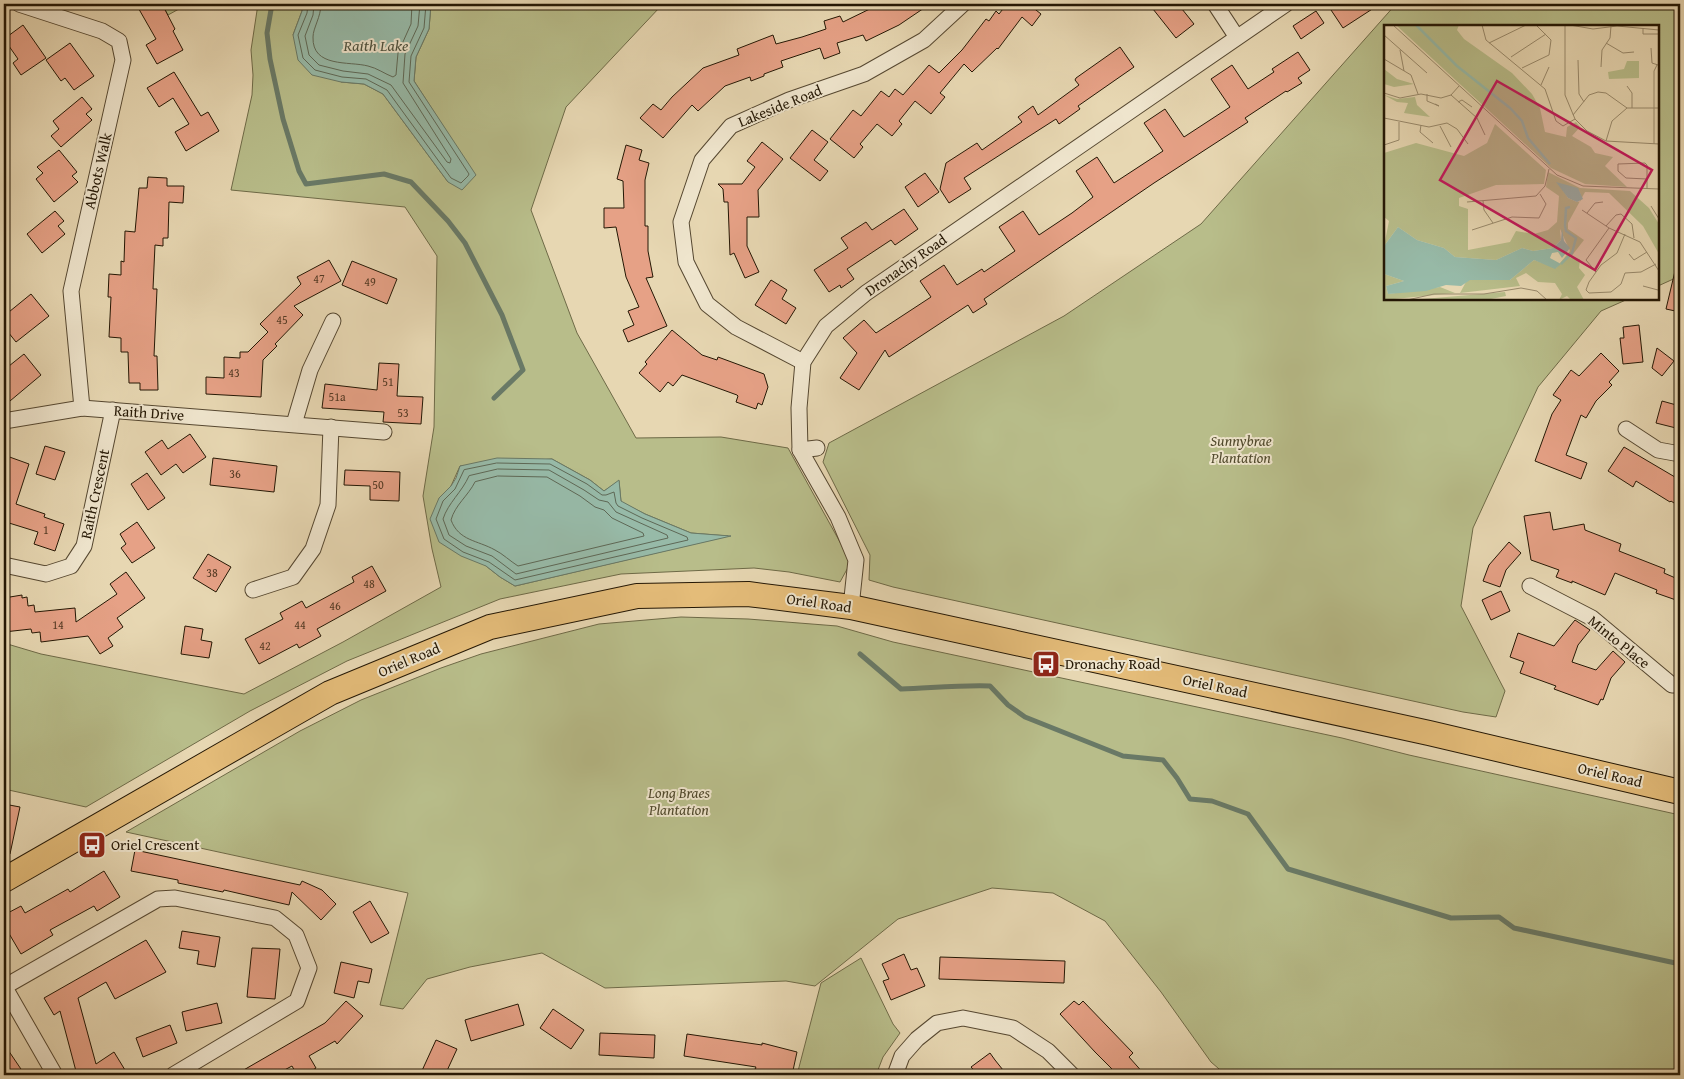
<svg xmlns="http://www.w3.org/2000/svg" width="1684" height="1079" viewBox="0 0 1684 1079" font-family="'Gentium Book Plus',serif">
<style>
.green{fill:#b8bd8a;stroke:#6e6a47;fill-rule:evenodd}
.water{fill:#97baa8;stroke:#697966}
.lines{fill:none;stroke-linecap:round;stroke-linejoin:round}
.shore{stroke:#5e6856;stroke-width:1}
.stream{stroke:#697966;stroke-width:5}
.building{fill:#e6a186;stroke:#241704}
.minor-casing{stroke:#554730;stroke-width:17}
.primary-casing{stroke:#241704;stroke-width:26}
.minor{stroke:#efe5cd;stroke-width:15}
.primary{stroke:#e4bc79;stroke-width:24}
.labels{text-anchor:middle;stroke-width:4;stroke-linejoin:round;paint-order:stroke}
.number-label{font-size:12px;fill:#543a24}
.street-label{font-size:15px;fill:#241704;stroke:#efe5cd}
.park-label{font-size:15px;font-style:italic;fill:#50492c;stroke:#efe5cd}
.poi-label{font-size:15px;fill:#241704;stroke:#efe5cd;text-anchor:start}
.water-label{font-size:16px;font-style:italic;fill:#4c503d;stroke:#efe5cd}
.inset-river{fill:none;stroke:#97baa8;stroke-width:2.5}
.inset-road{fill:none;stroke:#998a6c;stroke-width:1}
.view{fill:#c2185b;fill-opacity:0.15;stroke:#c2185b;stroke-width:2.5}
.inset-edge{fill:none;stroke:#241704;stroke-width:2.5}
</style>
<rect width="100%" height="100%" fill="#e7d7b2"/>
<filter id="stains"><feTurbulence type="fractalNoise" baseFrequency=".004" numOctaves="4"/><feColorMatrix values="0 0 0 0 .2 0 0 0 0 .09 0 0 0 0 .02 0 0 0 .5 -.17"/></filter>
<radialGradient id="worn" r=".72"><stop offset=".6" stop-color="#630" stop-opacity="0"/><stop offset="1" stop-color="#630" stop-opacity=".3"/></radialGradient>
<!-- green -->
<g class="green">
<polygon points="162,4 188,4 168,15"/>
<path d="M 258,4 L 303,4 L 302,11 L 293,35 L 341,82 L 364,84 L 383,94 L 448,182 L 452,140 L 414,81 L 416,57 L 429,29 L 431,4 L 668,4 L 660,7 L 566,107 L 531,210 L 577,333 L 636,438 L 721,437 L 788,448 L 851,562 L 840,582 L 789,572 L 754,568 L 621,574 L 500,599 L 347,661 L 250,711 L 86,807 L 4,789 L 4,643 L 41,654 L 244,694 L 343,642 L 441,587 L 432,549 L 423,496 L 434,427 L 437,256 L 405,207 L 231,190 L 252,95 L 253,75 L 251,50 ZM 552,459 L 590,480 L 604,491 L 619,481 L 621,502 L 645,514 L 691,533 L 728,536 L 515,586 L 500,577 L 486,566 L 439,498 L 451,486 L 460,466 Z"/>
<polygon points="1396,4 1680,4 1680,276 1658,286 1658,26 1385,26 1385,299 1628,299 1601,311 1538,387 1473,528 1461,606 1505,691 1496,717 1463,712 893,587 869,580 870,555 823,462 829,443 1064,316 1201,224"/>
<polygon points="681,617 748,619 837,626 893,642 1342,738 1409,755 1680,815 1680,1075 1226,1075 1211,1062 1161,992 1105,921 1053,893 992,888 898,919 815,986 786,981 605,988 542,953 470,967 427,979 403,1009 380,1005 408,893 126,832 300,731 361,700 441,668 481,654 599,624"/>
<polygon points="861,958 893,1024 900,1033 883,1057 876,1075 797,1075 821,983"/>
</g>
<!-- water -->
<g class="water">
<polygon points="303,4 431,4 429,29 416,57 414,81 476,175 462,190 448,182 383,94 364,84 341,82 312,75 298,60 293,35 302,11"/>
<polygon points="497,458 552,459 590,480 604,491 619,480 621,501 645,514 691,533 731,536 515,586 500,577 486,566 461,556 439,542 430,519 439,498 451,486 456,478 460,466"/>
</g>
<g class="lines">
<!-- shore -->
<g class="shore">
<polyline points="308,4 307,13 298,35 303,58 315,70 342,77 366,79 387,90 451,178 461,183 468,176 469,174 409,82 411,56 424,28 426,4"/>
<polyline points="314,4 313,15 305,36 309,55 319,65 343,71 368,74 391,85 447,162 450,163 451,159 403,83 405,54 418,26 420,4"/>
<path d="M 321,4 C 321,17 313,28 313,37 C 312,68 349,61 368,66 C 377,68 385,74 393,77 L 396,75 L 398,53 L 411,24 L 412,4"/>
<polygon points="497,463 550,464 587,484 602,495 606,495 614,492 616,503 618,506 642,518 687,537 688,540 515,580 489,562 463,552 444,539 436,519 443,501 455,489 464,470"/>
<path d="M 498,469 L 549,470 L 584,490 L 599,500 L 608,502 L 616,512 L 667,535 L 668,538 L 516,574 L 492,556 L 466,546 L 449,535 L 443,519 C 448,503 462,492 469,476 Z"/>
<path d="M 498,476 L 547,477 L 580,496 L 595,507 L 604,510 L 612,518 L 643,533 L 644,536 L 518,566 C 510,561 503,554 495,550 C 477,540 459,541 451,520 C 455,505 468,496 475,482 Z"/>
</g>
<!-- stream -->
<g class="stream">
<polyline points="272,4 267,33 270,59 283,119 299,171 306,184 384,174 411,182 448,221 465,243 502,315 523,370 494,398"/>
<path d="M 860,654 L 901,689 C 931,688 960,685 990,686 L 1008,705 L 1025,717 L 1123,756 L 1163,760 L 1177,778 L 1190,799 L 1212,801 L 1248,814 L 1288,869 L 1451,918 L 1499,917 L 1514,928 L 1680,964"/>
</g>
</g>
<!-- building -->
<g class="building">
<polygon points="136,4 162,4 175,29 173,31 183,50 157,64 146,45 156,39"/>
<polygon points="880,4 930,4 899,25 866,41 863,35 837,43 840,53 824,59 820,48 781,61 783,67 764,74 764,76 751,81 750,77 725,86 698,111 692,105 663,138 640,118 653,104 661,110 672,97 703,68 739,55 737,49 773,35 776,44 802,37 826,29 824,21 840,16 843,22"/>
<polygon points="1005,4 1033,4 1031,6 1041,14 1032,26 1022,17 998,49 997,48 972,72 964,64 940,93 945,97 931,114 915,101 899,121 902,124 892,136 877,124 860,144 863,147 854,158 830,139 853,110 861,116 881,91 889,97 895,89 903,95 929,65 939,73 962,50 986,19 989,21 996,11 999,14 1006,5"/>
<polygon points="1149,4 1178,4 1194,24 1176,38"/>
<polygon points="1327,4 1380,4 1343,28"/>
<polygon points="1316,11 1324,23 1301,39 1293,26"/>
<polygon points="23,25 46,58 21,75 13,63 18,59 4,39"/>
<polygon points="70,43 94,76 74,90 65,78 61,81 46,60"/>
<polygon points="1120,47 1134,67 1078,106 1080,109 1059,124 1056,119 964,178 971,189 949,203 940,189 946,163 977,143 982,150 1022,122 1018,117 1033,106 1038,115 1079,85 1075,80 1076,78"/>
<polygon points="1298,52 1310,70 1298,78 1302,83 1287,92 1286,91 1245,118 1248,122 1154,183 984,299 987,304 973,313 968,305 889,357 885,350 859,390 840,378 857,353 843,338 864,320 876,333 931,297 920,281 944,265 957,285 982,269 984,272 1015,251 999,227 1023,211 1039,235 1072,213 1093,197 1076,171 1097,157 1114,183 1163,151 1144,123 1165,109 1184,137 1230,107 1211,79 1232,65 1248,89 1274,72 1272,69"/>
<polygon points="174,72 201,116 208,112 219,131 186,151 175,132 189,124 173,98 159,107 147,88"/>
<polygon points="82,97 92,109 86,114 92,120 61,147 51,136 59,129 53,121"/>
<polygon points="812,130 828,142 814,160 828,171 820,181 790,158"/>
<polygon points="762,142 783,159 758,190 759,217 747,217 747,246 759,272 745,278 734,253 730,255 728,202 724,202 723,189 718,184 742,184 755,167 747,161"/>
<polygon points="626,145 642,150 639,160 649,163 645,180 645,226 648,226 648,251 653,277 646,278 667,326 628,342 623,330 634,325 628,311 639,307 626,277 616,227 604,228 604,208 624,208 623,181 617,179"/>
<polygon points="59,150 77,172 72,176 78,182 54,202 36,179 43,173 37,167"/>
<polygon points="925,173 939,192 918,207 905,187"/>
<polygon points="148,177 167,178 167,186 184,186 183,203 169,202 168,238 163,238 163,246 155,245 153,289 157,289 154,356 157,356 158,390 140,390 140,383 129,383 128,352 121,352 121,338 109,337 111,297 108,297 109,274 121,275 121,261 124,262 125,231 135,232 139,188 147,188"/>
<polygon points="904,209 918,229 895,245 891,240 847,269 854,279 841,288 840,285 829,292 814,270 848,248 841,238 866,222 872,230"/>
<polygon points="55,211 64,221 58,226 65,234 42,253 27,234"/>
<polygon points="329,260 341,281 294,306 303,315 275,344 277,346 263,360 261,397 206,394 206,377 224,378 224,357 240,358 240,352 248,352 268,332 260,324 301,284 297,277"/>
<polygon points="352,261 397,279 387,304 342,285"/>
<polygon points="1675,271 1680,272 1680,312 1666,309"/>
<polygon points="771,280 787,290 782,299 796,308 786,324 755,305"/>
<polygon points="31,294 49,316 16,342 4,327 4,316"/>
<polygon points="1639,325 1643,362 1623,364 1620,338 1624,338 1623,327"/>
<polygon points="672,330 702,355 717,360 718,357 764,374 768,387 762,405 758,403 756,409 736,402 738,396 737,395 682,375 673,386 668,382 660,392 639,373 647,364 645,362"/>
<polygon points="1657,348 1674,361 1662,376 1652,368"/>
<polygon points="1601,353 1619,371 1609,382 1612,385 1596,401 1586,418 1581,415 1566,455 1587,463 1581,479 1535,461 1552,414 1561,400 1553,395 1571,370 1579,376"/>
<polygon points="24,354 41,375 4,406 4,370"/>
<polygon points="379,363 399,364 397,396 423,397 421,424 383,422 384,412 322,408 325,384 377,390"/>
<polygon points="1662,401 1680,406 1680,429 1656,423"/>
<polygon points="190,434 206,457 183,473 176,464 161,475 145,452 162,440 168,449"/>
<polygon points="45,446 65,452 55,480 36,474"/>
<polygon points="1624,447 1680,480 1680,507 1671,501 1670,502 1636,481 1633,487 1608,471"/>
<polygon points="4,455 29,464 16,504 45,514 44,517 64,524 55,551 34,544 38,532 9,523 6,532 4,531"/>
<polygon points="213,458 277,466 274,492 210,485"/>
<polygon points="345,470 400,472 399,501 370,500 370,486 344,485"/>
<polygon points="147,473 165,498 148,510 131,484"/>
<polygon points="1550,512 1553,530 1584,524 1585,530 1621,544 1619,551 1665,569 1664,573 1680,580 1680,589 1676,600 1656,593 1657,590 1615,573 1605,595 1572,581 1572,583 1556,577 1559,570 1531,560 1524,516"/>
<polygon points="137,522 155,548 132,563 121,548 126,544 120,534"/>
<polygon points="1509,542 1521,553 1506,570 1500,587 1483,581 1489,565"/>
<polygon points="208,554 231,567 216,592 193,578"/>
<polygon points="372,566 386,591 317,629 321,636 299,648 297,644 259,664 245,639 283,619 280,613 302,601 306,608 354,582 352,577"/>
<polygon points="126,572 145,598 117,618 123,627 108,638 113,646 100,654 88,636 41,642 40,632 32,633 31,629 4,632 4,598 22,595 22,598 27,597 28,606 34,605 35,612 75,608 76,622 117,594 110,584"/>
<polygon points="1501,591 1510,611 1491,620 1482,600"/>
<polygon points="1575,620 1590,630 1578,645 1572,662 1596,670 1613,651 1625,662 1611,678 1603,700 1601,699 1598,705 1554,689 1556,686 1520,673 1524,662 1510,657 1518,633 1554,646"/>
<polygon points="185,626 203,629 201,640 212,642 209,658 181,654"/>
<polygon points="4,804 20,807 10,854 4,853"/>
<polygon points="135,850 300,885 302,881 322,890 336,904 321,920 292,892 289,905 224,890 223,892 178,883 178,880 131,871"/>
<polygon points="104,871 120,897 97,911 94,906 50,930 53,935 21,954 4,925 4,915 21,906 25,913 68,889 70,892"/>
<polygon points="370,901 389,933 371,943 353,912"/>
<polygon points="182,931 220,937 215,967 197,964 199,951 179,948"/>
<polygon points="146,940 166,972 115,999 106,982 78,998 96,1064 114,1052 125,1070 117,1075 77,1075 60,1011 54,1015 44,998"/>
<polygon points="252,948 280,949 275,999 247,997"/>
<polygon points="904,954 911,970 917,968 925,986 891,1000 883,981 889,979 882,964"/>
<polygon points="940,957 1065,961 1064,983 939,979"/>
<polygon points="341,962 372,969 369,983 358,981 354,998 334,993"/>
<polygon points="346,1001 363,1016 337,1044 335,1041 309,1056 316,1068 304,1075 297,1075 292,1066 275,1075 235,1075 325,1023"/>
<polygon points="1074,1001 1079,1005 1083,1001 1133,1053 1129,1057 1145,1075 1118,1075 1095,1052 1060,1014"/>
<polygon points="217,1003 222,1023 186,1031 182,1012"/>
<polygon points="518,1004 524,1025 471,1041 465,1020"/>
<polygon points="553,1009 584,1030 571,1049 540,1028"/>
<polygon points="170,1025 177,1043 143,1057 136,1038"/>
<polygon points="600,1033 655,1035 654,1058 599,1055"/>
<polygon points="687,1034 762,1045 762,1043 797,1052 792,1075 780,1075 755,1069 756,1067 684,1056"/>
<polygon points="436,1040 457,1049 445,1075 420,1075"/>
<polygon points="4,1044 25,1075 4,1075"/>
<polygon points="990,1053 995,1060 1007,1075 978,1075 971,1067"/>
</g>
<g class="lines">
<defs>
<g id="minor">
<polyline points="19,4 102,31 119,41 123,60 71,291 82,408"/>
<polyline points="1215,4 1236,36"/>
<polyline points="803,362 736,327 707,304 686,262 681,222 702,160 731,126 789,100 864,74 924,40 963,4"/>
<polyline points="4,421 82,408 384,432"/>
<polyline points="294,424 310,370 333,321"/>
<polyline points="1626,429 1658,450 1680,454"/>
<polyline points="800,450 817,448"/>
<polyline points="4,565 46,574 71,566 84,546 113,410"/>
<polyline points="1530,586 1592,618 1672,685 1680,685"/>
<polyline points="253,590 293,577 313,549 328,505 331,427"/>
<polyline points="851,607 856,560 838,517 800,450 799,408 803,362 826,326 866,293 1286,4"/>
<polyline points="4,986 55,1075"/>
<polyline points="4,987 158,899 175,898 275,918 296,935 309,968 297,1001 173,1075"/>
<polyline points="895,1075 902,1056 917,1039 937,1023 963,1018 1013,1028 1048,1051 1072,1075"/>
</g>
<polyline id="primary" points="4,880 330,693 490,627 637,596 748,594 851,607 1429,733 1680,792"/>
</defs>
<!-- minor casing -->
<use href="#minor" class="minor-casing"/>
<!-- primary casing -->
<use href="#primary" class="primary-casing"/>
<!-- minor -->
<use href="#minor" class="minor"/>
<!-- primary -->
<use href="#primary" class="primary"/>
</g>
<!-- icons -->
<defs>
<symbol id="bus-square" viewBox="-11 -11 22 22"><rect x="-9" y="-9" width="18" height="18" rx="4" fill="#8f2418" stroke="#efe5cd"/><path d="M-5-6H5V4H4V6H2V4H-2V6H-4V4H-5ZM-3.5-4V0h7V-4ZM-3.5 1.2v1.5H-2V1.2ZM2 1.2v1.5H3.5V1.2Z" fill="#fff"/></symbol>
</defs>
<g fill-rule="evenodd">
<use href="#bus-square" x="1030" y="648" width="32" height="32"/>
<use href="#bus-square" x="76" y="829" width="32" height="32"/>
</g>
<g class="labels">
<!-- number labels -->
<g class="number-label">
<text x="319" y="283">47</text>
<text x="370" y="286">49</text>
<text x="282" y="324">45</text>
<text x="234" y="377">43</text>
<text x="388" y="386">51</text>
<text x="337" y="401">51a</text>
<text x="403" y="417">53</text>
<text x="235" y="478">36</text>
<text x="378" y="489">50</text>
<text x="46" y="534">1</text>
<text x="212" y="577">38</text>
<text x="369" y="588">48</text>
<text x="335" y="610">46</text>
<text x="58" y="629">14</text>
<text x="300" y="629">44</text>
<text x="265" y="650">42</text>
</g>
<!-- street labels -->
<g class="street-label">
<text transform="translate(780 106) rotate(-22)" y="5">Lakeside Road</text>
<text transform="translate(98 171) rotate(-77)" y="5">Abbots Walk</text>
<text transform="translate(906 265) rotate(-35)" y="5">Dronachy Road</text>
<text transform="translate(149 413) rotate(4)" y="5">Raith Drive</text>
<text transform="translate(95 494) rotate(-78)" y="5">Raith Crescent</text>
<text transform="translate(819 603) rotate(8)" y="5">Oriel Road</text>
<text transform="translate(1619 642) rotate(39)" y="5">Minto Place</text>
<text transform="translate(409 660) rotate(-23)" y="5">Oriel Road</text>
<text transform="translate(1215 686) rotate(12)" y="5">Oriel Road</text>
<text transform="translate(1610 775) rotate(13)" y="5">Oriel Road</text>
</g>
<!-- park labels -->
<g class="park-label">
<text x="1241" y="446">Sunnybrae<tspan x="1241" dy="17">Plantation</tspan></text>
<text x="679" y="798">Long Braes<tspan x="679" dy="17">Plantation</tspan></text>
</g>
<!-- poi labels -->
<g class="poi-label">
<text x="1065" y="669">Dronachy Road</text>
<text x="111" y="850">Oriel Crescent</text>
</g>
<!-- water labels -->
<g class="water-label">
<text x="376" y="51">Raith Lake</text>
</g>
</g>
<!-- overview -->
<g transform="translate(1384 25)">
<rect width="275" height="275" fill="#e7d7b2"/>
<path d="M 12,0 L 75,0 L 73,5 L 80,14 L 128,48 L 148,69 L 156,83 L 161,107 L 182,112 L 183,102 L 192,97 L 196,102 L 188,111 L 207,122 L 211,128 L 229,132 L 221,141 L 243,162 L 201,159 L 167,143 ZM 243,36 L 255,36 L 255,53 L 225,54 L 224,47 L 240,44 ZM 0,44 L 13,54 L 30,59 L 10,62 L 0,59 ZM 0,70 L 13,74 L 31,72 L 33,80 L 46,92 L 20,88 L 24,78 L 13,77 ZM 111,99 L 162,145 L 160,159 L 112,160 L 75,173 L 75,181 L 84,184 L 84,225 L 126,217 L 132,206 L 150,209 L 164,205 L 173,197 L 175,171 L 162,162 L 164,147 L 196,163 L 246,166 L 265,183 L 275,199 L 275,229 L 259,201 L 225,168 L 201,167 L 184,198 L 184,204 L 200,215 L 186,233 L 196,234 L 195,243 L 201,250 L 193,262 L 200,275 L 187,275 L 183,271 L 175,275 L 178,269 L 171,258 L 154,257 L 142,248 L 132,253 L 136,261 L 76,268 L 83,255 L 126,255 L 150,235 L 172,243 L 186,226 L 176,204 L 177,215 L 169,223 L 149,226 L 138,223 L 112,235 L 71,232 L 60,223 L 33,215 L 14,202 L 0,221 L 5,196 L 0,192 L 0,128 L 32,118 L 80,131 L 103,118 ZM 175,159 L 196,167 L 197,176 L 193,177 L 184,173 ZM 0,249 L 20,256 L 2,261 L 4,269 L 56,262 L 71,268 L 0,275 ZM 121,267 L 122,271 L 102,275 L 27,275 Z" fill="#b8bd8a" fill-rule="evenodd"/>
<path d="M 172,157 L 194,163 L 199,174 L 193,177 L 184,173 ZM 14,202 L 33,215 L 60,223 L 71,232 L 112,235 L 138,223 L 149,226 L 169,223 L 177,215 L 178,203 L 180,216 L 186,223 L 178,233 L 174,227 L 168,228 L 166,233 L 177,239 L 171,244 L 150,235 L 126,255 L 86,255 L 77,261 L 62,260 L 42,266 L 4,269 L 2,261 L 20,256 L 0,249 L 0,221 Z" fill="#97baa8"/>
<path class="inset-river" d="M 32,0 L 73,41 L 126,83 L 138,96 L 144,113 L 166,139M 177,239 L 188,228 L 192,213 L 182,206 L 181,201 L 182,183 L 186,182"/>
<path class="inset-road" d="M 9,0 L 173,150 L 199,161 L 275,164M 98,0 L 102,15 L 161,64 L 172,96 L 179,101 L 191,94M 181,0 L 181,70 L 191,94 L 203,106 L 222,116 L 275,119M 186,0 L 209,4 L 233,1 L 275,5M 259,3 L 259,9 L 275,9M 0,10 L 43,48M 105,18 L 142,0M 222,18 L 239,28 L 250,27M 267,23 L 268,38 L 274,40M 16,25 L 20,46M 127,32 L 162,9M 0,34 L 27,50 L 34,69M 194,35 L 195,69 L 200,77M 217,42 L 218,25 L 226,13 L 227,1M 138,43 L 165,30 L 167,15 L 152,0M 157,60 L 165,42M 243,61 L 248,68 L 248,83M 0,68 L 16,73 L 37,69 L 57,73 L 67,70 L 75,61M 43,69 L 43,76 L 55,81 L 51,79M 67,70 L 93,93 L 101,110M 74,77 L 78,75 L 88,82M 189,90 L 205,70 L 214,67 L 222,68 L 243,83 L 275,83M 0,93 L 45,102 L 63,98 L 73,104 L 84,119M 37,100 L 36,107 L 49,118M 56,101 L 67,122M 222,116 L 228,96 L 243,83M 270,119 L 270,46 L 273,40M 0,120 L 15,115 L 15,97M 263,154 L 242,153 L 234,146 L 234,139 L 261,138 L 263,140 L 263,164M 99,176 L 100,185 L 109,198M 83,177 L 152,171 L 161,161 L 165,144M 267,181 L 275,194M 198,185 L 225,203 L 256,217 L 275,246M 203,188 L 211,178 L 219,177M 222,201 L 232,190 L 237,189 L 248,199 L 250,213M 88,205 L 128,192 L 155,193 L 162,179 L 156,169M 241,209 L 233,228 L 217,240 L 205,257 L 202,265 L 205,268 L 227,267 L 237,259 L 241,248 L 257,247 L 272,239M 245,229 L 250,235 L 263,227M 212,247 L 202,235 L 225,203M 259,261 L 274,265M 23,275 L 50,269 L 100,269 L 137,263 L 153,266 L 163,275"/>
<path class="view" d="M 113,56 L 268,145 L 211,245 L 56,155 Z"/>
<rect width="275" height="275" class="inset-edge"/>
</g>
<!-- margin -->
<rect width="1684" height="1079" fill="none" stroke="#e7d7b2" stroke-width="20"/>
<rect x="5" y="5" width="1674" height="1069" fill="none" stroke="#241704" stroke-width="2.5"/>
<rect x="10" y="10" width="1664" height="1059" fill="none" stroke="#241704"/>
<rect width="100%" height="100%" filter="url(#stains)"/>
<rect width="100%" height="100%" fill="url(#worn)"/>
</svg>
